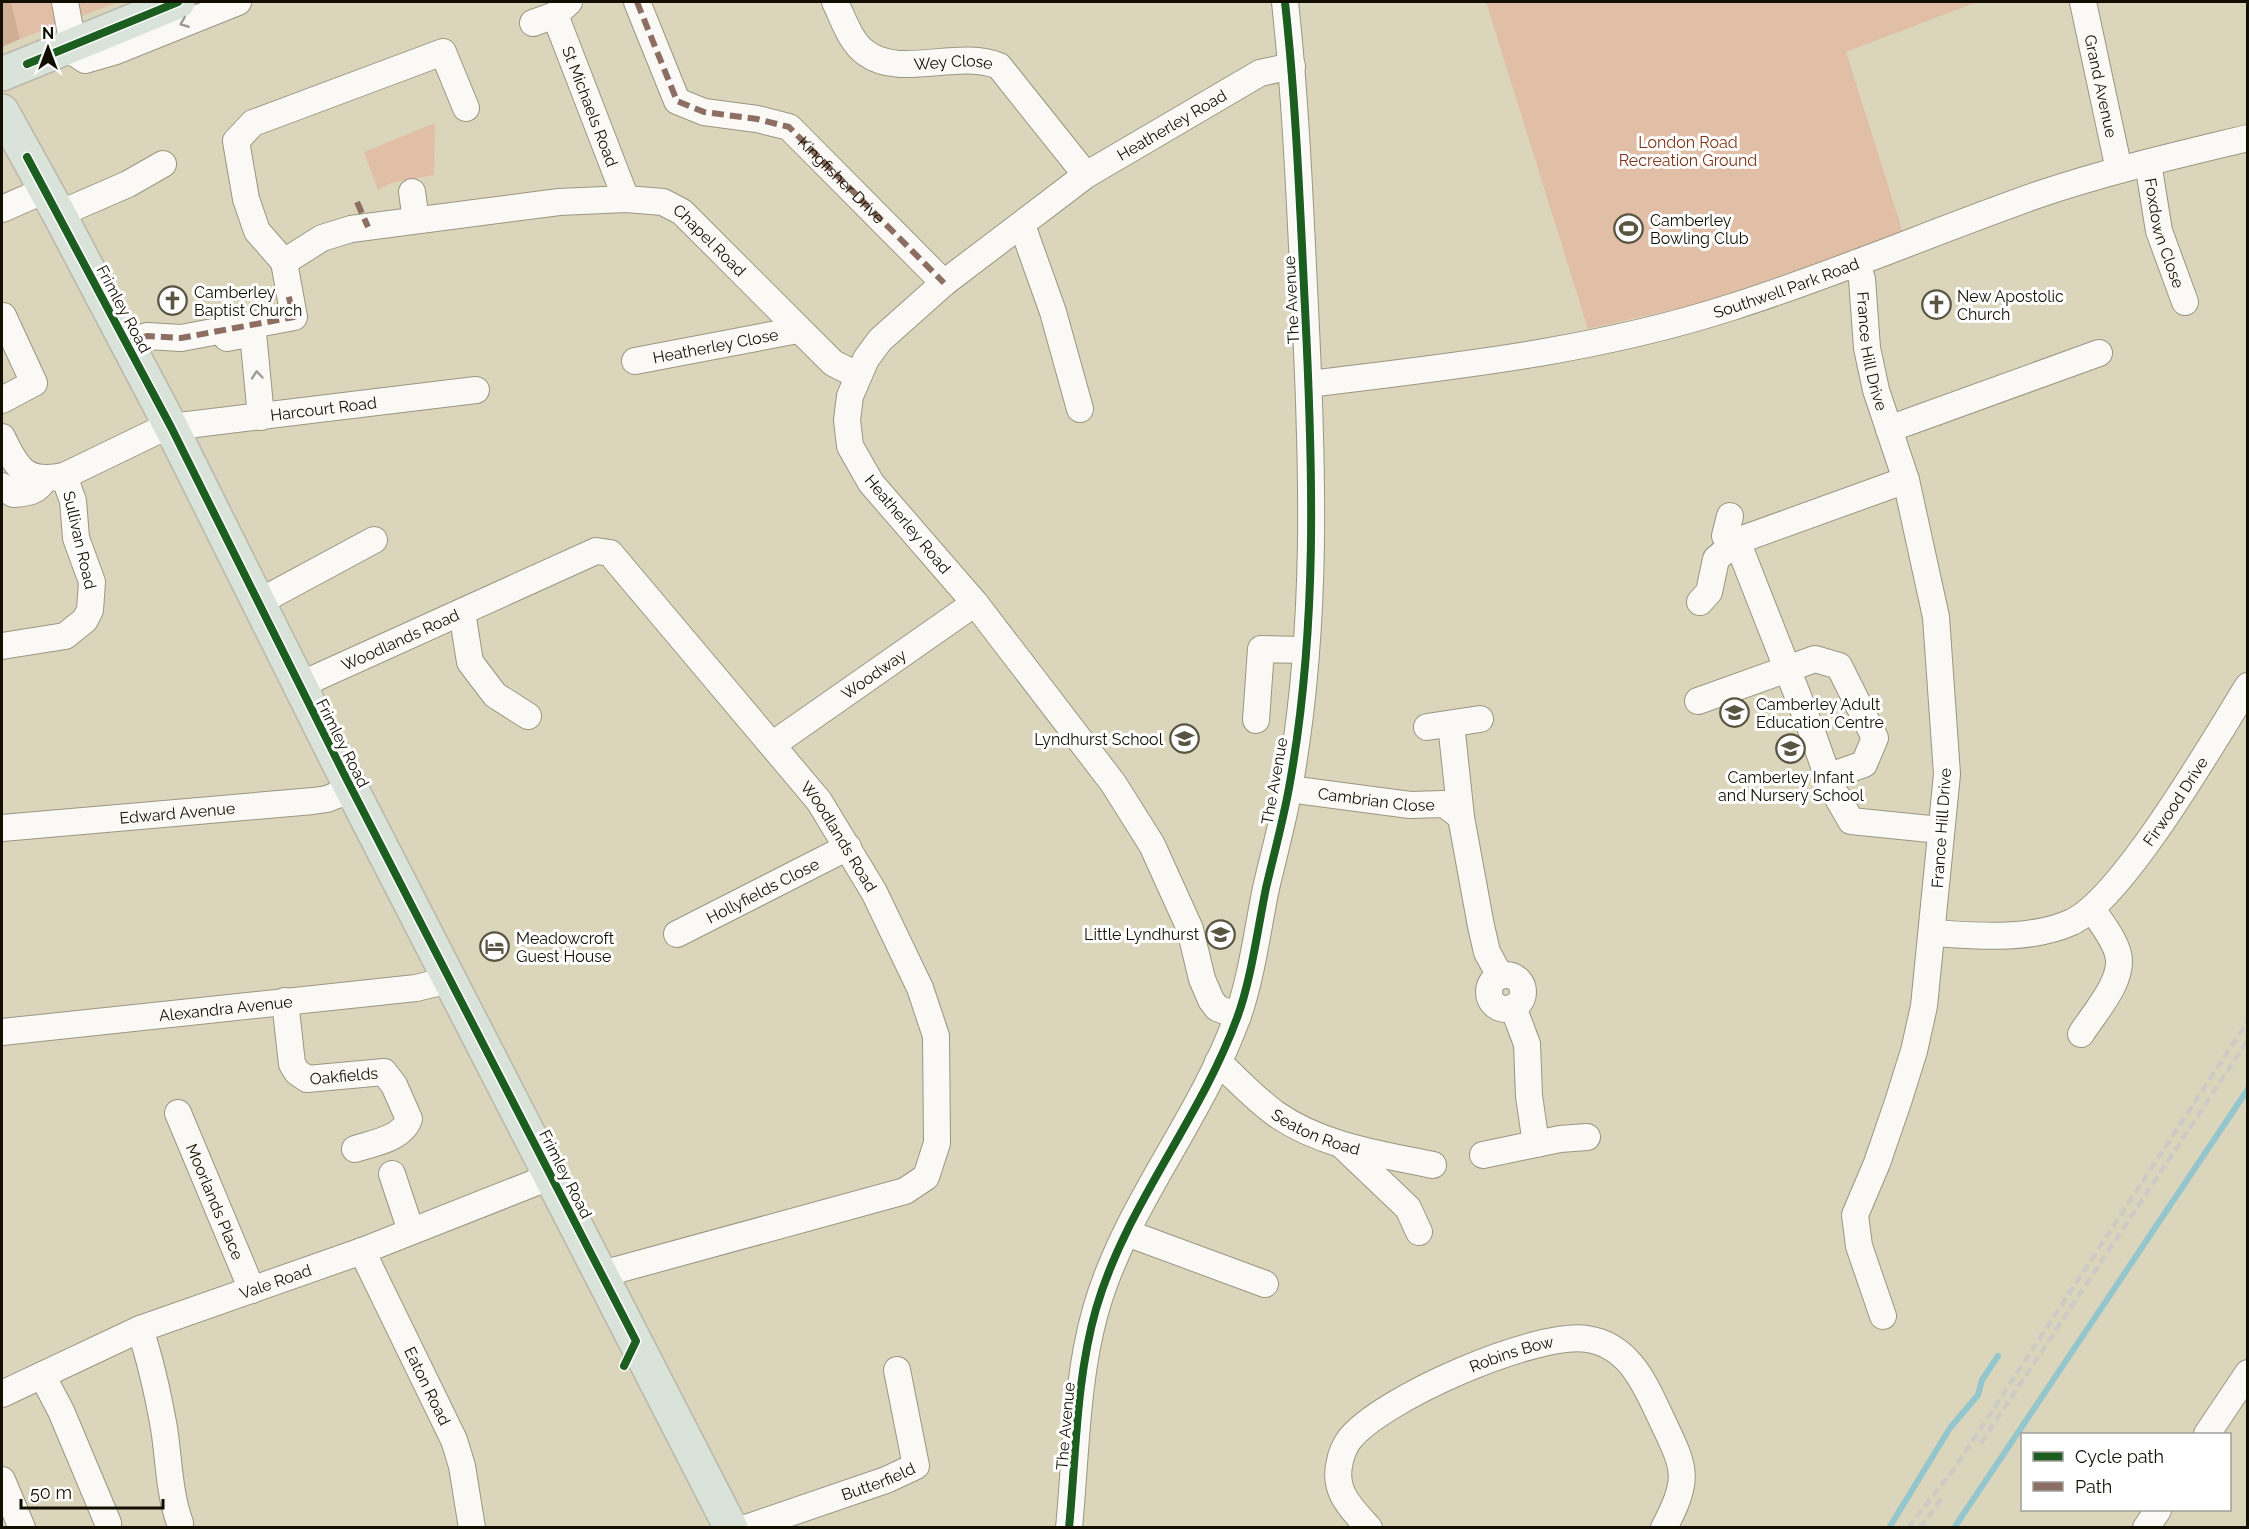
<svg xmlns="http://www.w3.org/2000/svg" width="2249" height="1529" viewBox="0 0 2249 1529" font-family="Raleway,sans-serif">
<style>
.green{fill:#e1bea6}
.forest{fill:#d0ad95}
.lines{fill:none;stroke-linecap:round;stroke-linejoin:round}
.stream{stroke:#94c6ce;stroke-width:6}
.minor-casing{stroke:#9a9681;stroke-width:28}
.major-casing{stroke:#bab8aa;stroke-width:36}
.minor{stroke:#faf9f5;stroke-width:26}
.major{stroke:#d9e3da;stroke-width:33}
.rail{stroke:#cdcbc3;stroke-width:4.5;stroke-dasharray:9 4.5;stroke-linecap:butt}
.quiet{stroke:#8d6e63;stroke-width:6;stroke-dasharray:12 6;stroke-linecap:butt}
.cycleway-casing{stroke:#fff;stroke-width:11}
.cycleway{stroke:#1b5e20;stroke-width:8}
.oneway{stroke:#9d9b93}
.labels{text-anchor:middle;stroke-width:6;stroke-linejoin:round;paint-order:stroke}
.street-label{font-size:16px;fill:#120f01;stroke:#fff}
.park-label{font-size:16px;fill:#7e3417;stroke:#fff}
.poi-label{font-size:16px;fill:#120f01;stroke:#fff;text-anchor:start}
</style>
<rect width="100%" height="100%" fill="#dbd6bb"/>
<!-- green -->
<g class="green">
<polygon points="11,2 119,2 20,39"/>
<polygon points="1486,2 1977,2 1846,52 1903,233 1705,302 1588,329"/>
<polygon points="435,123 434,175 391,183 378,190 364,152"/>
</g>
<!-- forest -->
<polygon class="forest" points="2,2 11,2 20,39 2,47"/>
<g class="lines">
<!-- stream -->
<g class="stream">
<polyline points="1889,1528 1950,1428 1978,1395 1982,1380 1998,1356"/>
<polyline points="1954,1528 2248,1089"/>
</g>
<defs>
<g id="minor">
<polyline points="65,2 73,45"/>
<polyline points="637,2 677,101 704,112 757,119 789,127 944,283"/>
<path id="s1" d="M 835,2 C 843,18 850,42 866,53 C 901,79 958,49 999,66 L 1086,175"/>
<path id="s2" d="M 2083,2 L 2119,170"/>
<path id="s3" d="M 555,15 L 626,199"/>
<polyline points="533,23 555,15 569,2"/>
<polyline points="66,47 85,60 116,51 238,2"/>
<path id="s4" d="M 2148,163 L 2159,231 L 2185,302"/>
<polyline points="412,192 416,220"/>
<polyline points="2,209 45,190"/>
<polyline points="59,214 128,184 163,164"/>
<polyline points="1022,225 1053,312 1080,409"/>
<path id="s5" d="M 284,262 L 322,238 L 351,229 L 559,202 L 626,199 L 663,202 L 682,212 L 833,363 L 857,375"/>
<path id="s6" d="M 1856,263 L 1862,279 L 1867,348 L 1876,390 L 1906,480 L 1936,617 L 1947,774 L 1924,1006 L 1914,1051 L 1898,1102 L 1877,1163 L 1855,1215 L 1859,1246 L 1883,1316"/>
<polyline points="227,338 253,333 261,417"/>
<polyline points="126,343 147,336 181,338 294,317 284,262 257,231 246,199 236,141 253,123 443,52 466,108"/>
<path id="s7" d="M 635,361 L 798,330"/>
<path id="s8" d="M 1309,384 C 1455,366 1592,352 1732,307 C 1836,274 1937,230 2040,194 C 2108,171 2178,155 2248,138"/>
<polyline points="2,400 34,383 3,316"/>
<polyline points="1889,429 2099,353"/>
<path id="s9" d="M 2,437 C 17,469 26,484 64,476 L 155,432 L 171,427 L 476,390"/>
<polyline points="1906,480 1737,541 1812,732 1831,786 1851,821 1940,830"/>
<path d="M 2,486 L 13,494 C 27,493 38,492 44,479"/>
<polyline points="259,602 374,540"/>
<polyline points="1700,602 1709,592 1716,559 1737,541 1725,536 1730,516"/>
<polyline points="462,612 470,662 495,695 528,716"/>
<polyline points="2,646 65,636 85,620 90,610 92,582 76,538 73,501 64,476"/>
<path id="s10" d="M 300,685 L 596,551 L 610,553 L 819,801 L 874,892 L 920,988 L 936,1036 L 937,1143 L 926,1177 L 905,1191 L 602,1274"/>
<polyline points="1698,701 1815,659 1839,666 1875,738 1864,764 1827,777"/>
<polyline points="1256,720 1261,649 1305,650"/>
<polyline points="1451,724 1461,817 1481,926 1487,952 1500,976"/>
<polyline points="1427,727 1480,719"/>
<path id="s11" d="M 772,745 L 975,603"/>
<path id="s12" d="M 1289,789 L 1410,805 L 1444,804 L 1461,817"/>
<path id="s13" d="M 2,828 L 313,801 L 327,799 L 352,789"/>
<path id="s14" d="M 1932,933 C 1978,936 2030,941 2072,922 C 2124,897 2214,740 2248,686"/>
<path id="s15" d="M 677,934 L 848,847"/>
<circle cx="1506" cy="992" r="17"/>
<path id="s16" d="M 285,1001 L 292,1064 L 297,1072 L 307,1079 L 384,1072 L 394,1085 L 409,1119 C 402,1139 373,1143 355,1149"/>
<polyline points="1513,1007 1527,1044 1529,1096 1536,1144"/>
<path id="s17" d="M 1238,1016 L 1217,1008 L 1211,1000 L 1202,979 L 1190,929 L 1152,845 L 1113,783 L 975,603 L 871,483 L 850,446 L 847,420 L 850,396 L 866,359 L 880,340 L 944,283 L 1086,175 L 1260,73 L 1292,66"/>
<path id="s18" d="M 2,1032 L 416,988 L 449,980"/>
<path d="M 2081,1034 C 2094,1013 2125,980 2118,954 C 2114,938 2101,923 2092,909"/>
<path id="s19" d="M 1218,1062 C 1237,1079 1255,1099 1276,1114 C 1322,1146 1380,1154 1433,1165"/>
<path id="s20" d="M 178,1113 L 252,1290"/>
<polyline points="1344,1147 1408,1208 1419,1232"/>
<polyline points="1483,1155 1560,1139 1587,1137"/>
<polyline points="392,1174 411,1231"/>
<polyline points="1127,1233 1265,1284"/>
<path id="s21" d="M 362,1251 L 454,1440 L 462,1466 L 472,1528"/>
<path d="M 140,1329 C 151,1362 158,1394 164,1428 C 169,1460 169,1493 180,1523"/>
<polyline points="42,1375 61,1411 108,1523"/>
<path id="s22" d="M 2,1394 L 140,1329 L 362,1251 L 552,1176"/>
<polyline points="2207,1434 2248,1373"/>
<polyline points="2,1480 22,1528"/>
<path id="s23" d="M 746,1528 L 886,1480 L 916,1466 L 897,1370"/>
<path d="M 1069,1528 C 1076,1455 1076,1379 1096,1309 C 1126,1205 1200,1120 1237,1018 C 1251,981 1258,927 1266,888 C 1274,854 1283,821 1289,788 C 1318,629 1313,468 1305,308 C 1300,206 1296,103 1285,2"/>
<path id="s24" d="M 1369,1528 C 1351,1508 1332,1491 1340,1461 C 1341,1455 1345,1445 1349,1440 C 1380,1399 1536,1331 1587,1339 C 1629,1345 1645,1384 1661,1418 C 1685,1469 1691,1476 1664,1528"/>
<polyline points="2146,1528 2158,1510"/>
</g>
<g id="major">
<polyline points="2,74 178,2"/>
<polyline points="2,111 59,214 171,427 345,776 731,1528"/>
</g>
</defs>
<!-- minor casing -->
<use href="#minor" class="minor-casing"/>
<!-- major casing -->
<use href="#major" class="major-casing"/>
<!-- minor -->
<use href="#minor" class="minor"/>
<!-- major -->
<use href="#major" class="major"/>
<!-- rail -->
<g class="rail">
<polyline points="1981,1443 2248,1040"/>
<polyline points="1908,1528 1956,1466 2248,1021"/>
<polyline points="1920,1528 1941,1499"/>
</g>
<!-- quiet -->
<g class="quiet">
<path id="s25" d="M 637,2 L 677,101 L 704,112 L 757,119 L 789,127 L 944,283"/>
<polyline points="357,202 368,227"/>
<polyline points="126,343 147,336 181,338 294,317 288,294"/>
</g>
<defs>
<g id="cycleway">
<polyline points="27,64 178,2"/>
<polyline points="27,157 171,427 345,776 636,1341 624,1366"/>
<path d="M 1069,1528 C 1076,1455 1076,1379 1096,1309 C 1126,1205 1200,1120 1237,1018 C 1251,981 1258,927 1266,888 C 1274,854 1283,821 1289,788 C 1318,629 1313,468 1305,308 C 1300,206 1296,103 1285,2"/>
</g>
</defs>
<!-- cycleway casing -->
<use href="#cycleway" class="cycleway-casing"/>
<!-- cycleway -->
<use href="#cycleway" class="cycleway"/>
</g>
<!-- one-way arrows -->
<defs><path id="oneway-chevron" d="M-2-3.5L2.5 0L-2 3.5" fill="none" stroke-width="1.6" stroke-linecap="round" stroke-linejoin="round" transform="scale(1.5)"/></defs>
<g class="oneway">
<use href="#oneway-chevron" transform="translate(184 23) rotate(158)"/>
<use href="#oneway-chevron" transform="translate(257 375) rotate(-95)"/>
</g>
<!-- icons -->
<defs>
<symbol id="stadium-ring" viewBox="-11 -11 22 22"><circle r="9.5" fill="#fff" stroke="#585542" stroke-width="1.5"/><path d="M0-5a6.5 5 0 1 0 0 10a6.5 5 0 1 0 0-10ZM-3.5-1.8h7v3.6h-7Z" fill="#585542"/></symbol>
<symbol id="church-ring" viewBox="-11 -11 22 22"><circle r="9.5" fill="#fff" stroke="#585542" stroke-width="1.5"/><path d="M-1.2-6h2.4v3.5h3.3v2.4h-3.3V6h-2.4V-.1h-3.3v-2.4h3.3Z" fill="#585542"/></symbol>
<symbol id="school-ring" viewBox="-11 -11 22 22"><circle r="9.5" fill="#fff" stroke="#585542" stroke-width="1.5"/><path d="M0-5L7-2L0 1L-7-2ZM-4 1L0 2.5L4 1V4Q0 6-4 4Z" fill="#585542"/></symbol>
<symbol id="hotel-ring" viewBox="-11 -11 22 22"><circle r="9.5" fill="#fff" stroke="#585542" stroke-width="1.5"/><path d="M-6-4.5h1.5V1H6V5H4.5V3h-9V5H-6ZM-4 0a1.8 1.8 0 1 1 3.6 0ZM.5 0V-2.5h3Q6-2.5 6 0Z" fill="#585542"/></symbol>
</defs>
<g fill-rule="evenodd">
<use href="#stadium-ring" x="1612" y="212" width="33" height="33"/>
<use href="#church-ring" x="156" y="284" width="33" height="33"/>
<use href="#church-ring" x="1920" y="288" width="33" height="33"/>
<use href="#school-ring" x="1718" y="696" width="33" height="33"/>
<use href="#school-ring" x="1168" y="722" width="33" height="33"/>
<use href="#school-ring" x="1774" y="732" width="33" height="33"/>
<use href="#school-ring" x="1204" y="918" width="33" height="33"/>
<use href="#hotel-ring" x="478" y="930" width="33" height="33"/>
</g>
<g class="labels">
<!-- street labels -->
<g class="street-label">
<text dy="6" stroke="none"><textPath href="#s1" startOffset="150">Wey Close</textPath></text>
<text dy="6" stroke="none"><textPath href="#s2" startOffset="86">Grand Avenue</textPath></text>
<text dy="6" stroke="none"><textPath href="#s3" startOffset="98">St Michaels Road</textPath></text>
<text dy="6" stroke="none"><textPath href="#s17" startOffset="1178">Heatherley Road</textPath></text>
<text dy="6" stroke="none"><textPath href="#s25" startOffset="297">Kingfisher Drive</textPath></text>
<text dy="6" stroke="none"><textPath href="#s4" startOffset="72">Foxdown Close</textPath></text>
<text dy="6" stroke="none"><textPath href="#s5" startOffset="450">Chapel Road</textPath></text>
<text dy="6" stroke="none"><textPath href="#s8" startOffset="488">Southwell Park Road</textPath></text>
<text transform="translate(1291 300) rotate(-93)" y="6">The Avenue</text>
<text transform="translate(124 309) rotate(62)" y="6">Frimley Road</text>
<text dy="6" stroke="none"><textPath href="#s7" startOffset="82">Heatherley Close</textPath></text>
<text dy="6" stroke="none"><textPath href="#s6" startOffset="90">France Hill Drive</textPath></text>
<text dy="6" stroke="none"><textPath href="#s9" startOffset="354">Harcourt Road</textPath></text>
<text transform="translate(908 524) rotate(50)" y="6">Heatherley Road</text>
<text transform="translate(80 540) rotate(77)" y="6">Sullivan Road</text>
<text dy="6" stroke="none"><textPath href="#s10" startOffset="110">Woodlands Road</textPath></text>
<text dy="6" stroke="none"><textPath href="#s11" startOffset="124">Woodway</textPath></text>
<text transform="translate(343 743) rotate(63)" y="6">Frimley Road</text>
<text transform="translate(1274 781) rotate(-80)" y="6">The Avenue</text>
<text dy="6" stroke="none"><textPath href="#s12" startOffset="88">Cambrian Close</textPath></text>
<text dy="6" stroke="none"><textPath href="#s14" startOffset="302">Firwood Drive</textPath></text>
<text dy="6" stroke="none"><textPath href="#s13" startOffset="176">Edward Avenue</textPath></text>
<text transform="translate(1941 828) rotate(-86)" y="6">France Hill Drive</text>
<text dy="6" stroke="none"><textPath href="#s10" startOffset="704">Woodlands Road</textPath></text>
<text dy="6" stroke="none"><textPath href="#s15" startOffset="96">Hollyfields Close</textPath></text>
<text dy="6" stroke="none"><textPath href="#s18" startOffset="225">Alexandra Avenue</textPath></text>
<text dy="6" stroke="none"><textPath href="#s16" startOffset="122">Oakfields</textPath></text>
<text dy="6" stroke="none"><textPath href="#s19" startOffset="122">Seaton Road</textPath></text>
<text transform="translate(566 1174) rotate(63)" y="6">Frimley Road</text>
<text dy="6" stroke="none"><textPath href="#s20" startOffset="96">Moorlands Place</textPath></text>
<text dy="6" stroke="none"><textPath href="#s22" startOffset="296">Vale Road</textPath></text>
<text dy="6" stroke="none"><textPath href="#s24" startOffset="286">Robins Bow</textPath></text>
<text dy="6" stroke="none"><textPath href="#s21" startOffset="150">Eaton Road</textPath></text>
<text transform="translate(1065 1426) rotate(-85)" y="6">The Avenue</text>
<text dy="6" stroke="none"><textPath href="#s23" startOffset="140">Butterfield</textPath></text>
</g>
<!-- park labels -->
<g class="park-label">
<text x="1688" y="148">London Road<tspan x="1688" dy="18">Recreation Ground</tspan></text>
</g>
<!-- poi labels -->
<g class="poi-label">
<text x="1650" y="226">Camberley<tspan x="1650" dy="18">Bowling Club</tspan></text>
<text x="194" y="298">Camberley<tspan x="194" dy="18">Baptist Church</tspan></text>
<text x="1957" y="302">New Apostolic<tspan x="1957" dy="18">Church</tspan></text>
<text x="1756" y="710">Camberley Adult<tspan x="1756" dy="18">Education Centre</tspan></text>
<text x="1163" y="745" text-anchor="end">Lyndhurst School</text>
<text x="1791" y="783" text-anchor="middle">Camberley Infant<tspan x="1791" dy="18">and Nursery School</tspan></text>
<text x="1199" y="940" text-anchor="end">Little Lyndhurst</text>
<text x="516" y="944">Meadowcroft<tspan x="516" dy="18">Guest House</tspan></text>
</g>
</g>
<!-- border -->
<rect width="2249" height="1529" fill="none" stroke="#120f01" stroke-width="6"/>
<!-- legend -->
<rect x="2021" y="1433" width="210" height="78" fill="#ffffff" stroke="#a09f99" stroke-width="1.5"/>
<rect x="2033" y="1452" width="30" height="9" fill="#1b5e20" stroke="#a09f99" stroke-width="1.5"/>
<text x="2075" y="1463" font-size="18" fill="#120f01">Cycle path</text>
<rect x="2033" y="1482" width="30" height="9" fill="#8d6e63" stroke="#a09f99" stroke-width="1.5"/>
<text x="2075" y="1493" font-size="18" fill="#120f01">Path</text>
<!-- north arrow -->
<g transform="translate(48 48)" stroke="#ffffff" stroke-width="4.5" paint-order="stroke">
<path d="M0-4.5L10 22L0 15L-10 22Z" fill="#120f01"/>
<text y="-9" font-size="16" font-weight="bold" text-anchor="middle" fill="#120f01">N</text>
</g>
<!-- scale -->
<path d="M21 1499v9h142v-9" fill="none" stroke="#120f01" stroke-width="3"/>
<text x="30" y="1499" font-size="18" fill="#120f01" stroke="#ffffff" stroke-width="4.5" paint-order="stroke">50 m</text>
</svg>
